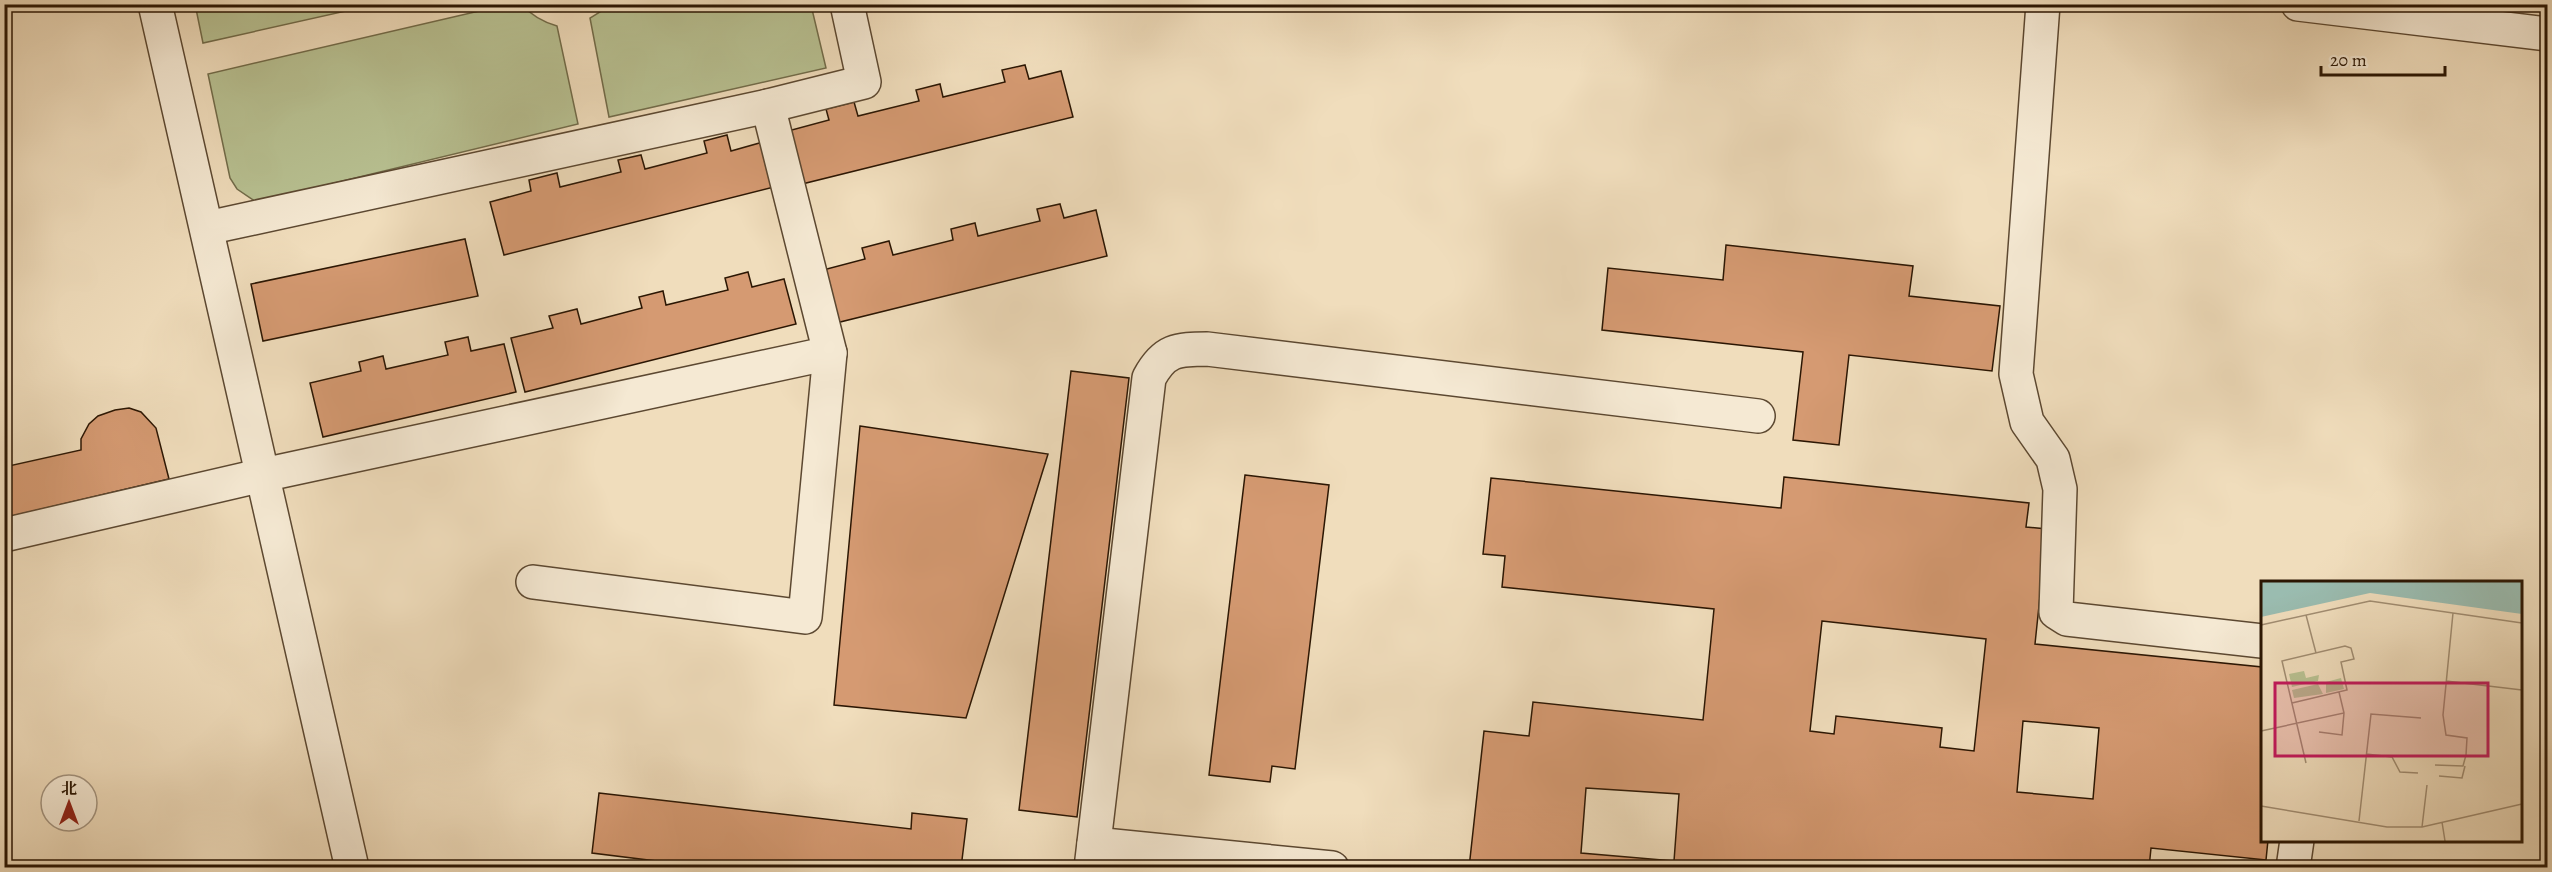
<svg xmlns="http://www.w3.org/2000/svg" width="2552" height="872" viewBox="0 0 2552 872" font-family="Alegreya,'Noto Serif SC',serif">
<style>
.green{fill:#b8c192;stroke:#726c4a;stroke-width:1.5}
.building{fill:#d59a72;stroke:#2b1603;stroke-width:1.5;fill-rule:evenodd}
.lines{fill:none;stroke-linecap:round;stroke-linejoin:round}
.minor-casing{stroke:#5c4831;stroke-width:36}
.minor{stroke:#f5e9d3;stroke-width:33}
.inset-road{fill:none;stroke:#a18d72;stroke-width:1.5}
.view{fill:#c2185b;fill-opacity:0.15;stroke:#c2185b;stroke-width:3}
.inset-edge{fill:none;stroke:#2b1603;stroke-width:3}
</style>
<rect width="100%" height="100%" fill="#f0ddbc"/>
<filter id="stains"><feTurbulence type="fractalNoise" baseFrequency=".00333" numOctaves="4"/><feColorMatrix values="0 0 0 0 .2 0 0 0 0 .09 0 0 0 0 .02 0 0 0 .5 -.17"/></filter>
<radialGradient id="worn" r=".72"><stop offset=".6" stop-color="#630" stop-opacity="0"/><stop offset="1" stop-color="#630" stop-opacity=".3"/></radialGradient>
<!-- green -->
<g class="green">
<polygon points="195,4 373,4 373,5 203,43"/>
<path d="M 505,5 L 522,5 C 532,16 543,22 557,26 L 578,124 L 256,202 L 237,189 L 230,178 L 208,74 Z"/>
<polygon points="605,5 811,5 826,68 609,117 590,18 600,12"/>
</g>
<!-- building -->
<g class="building">
<polygon points="1025,65 1029,79 1061,71 1073,117 802,184 788,131 829,120 826,109 854,102 858,116 919,101 916,90 940,84 943,97 1005,82 1002,70"/>
<polygon points="727,135 731,151 763,142 774,187 504,255 490,202 531,191 529,180 557,173 560,187 621,172 618,160 641,155 645,169 707,153 704,141"/>
<polygon points="1060,204 1064,218 1096,210 1107,256 836,323 823,270 865,259 862,248 889,241 893,255 953,240 951,229 975,223 978,236 1040,221 1037,209"/>
<polygon points="465,239 478,296 263,341 251,284"/>
<polygon points="1726,245 1913,266 1909,296 2000,306 1992,371 1849,355 1839,445 1793,440 1803,352 1602,330 1608,268 1723,280"/>
<polygon points="748,272 752,287 784,279 796,324 525,392 511,338 553,328 549,316 577,309 581,324 642,308 639,297 663,291 666,305 728,290 725,278"/>
<polygon points="468,337 471,351 504,344 516,392 323,437 310,383 361,371 359,362 383,356 386,369 448,355 445,342"/>
<polygon points="1071,371 1129,378 1077,817 1019,810"/>
<polygon points="129,408 141,412 156,428 169,479 4,518 4,467 81,450 81,439 89,424 98,416 115,410"/>
<polygon points="860,426 1048,454 966,718 834,705"/>
<polygon points="1245,475 1329,485 1295,769 1272,766 1270,782 1209,775"/>
<path d="M 1784,477 L 2029,503 L 2026,527 L 2047,529 L 2035,644 L 2262,667 L 2262,840 L 2268,840 L 2266,860 L 2151,848 L 2149,868 L 1991,868 L 1966,865 L 1966,868 L 1469,868 L 1484,731 L 1529,736 L 1533,702 L 1703,720 L 1714,609 L 1502,587 L 1505,556 L 1483,554 L 1491,478 L 1781,508 ZM 1822,621 L 1986,639 L 1974,751 L 1940,747 L 1942,728 L 1836,716 L 1834,734 L 1810,731 ZM 2023,721 L 2099,728 L 2093,799 L 2017,792 ZM 1586,788 L 1679,794 L 1674,861 L 1581,853 Z"/>
<polygon points="599,793 911,829 912,813 967,819 961,868 713,868 592,853"/>
</g>
<g class="lines">
<defs>
<g id="minor">
<polyline points="155,4 352,868"/>
<polyline points="2043,4 2016,374 2027,422 2053,459 2060,489 2056,612 2067,619 2262,641"/>
<polyline points="2298,4 2548,34"/>
<polyline points="207,228 768,106 864,82 847,4"/>
<polyline points="4,535 263,475 830,353 768,106"/>
<polyline points="533,582 805,617 830,353"/>
<polyline points="1094,844 1332,868"/>
<path d="M 1091,868 L 1149,378 C 1164,350 1177,349 1207,349 L 1758,416"/>
<polyline points="2293,868 2297,840"/>
</g>
</defs>
<!-- minor casing -->
<use href="#minor" class="minor-casing"/>
<!-- minor -->
<use href="#minor" class="minor"/>
</g>
<!-- overview -->
<g transform="translate(2261 581)">
<rect width="261" height="261" fill="#f0ddbc"/>
<path d="M 43,90 L 45,97 L 58,94 L 57,100 L 31,106 L 28,93 ZM 80,97 L 83,108 L 65,112 L 65,101 ZM 57,103 L 62,113 L 33,117 L 31,109 Z" fill="#b8c192"/>
<path d="M 0,1 L 261,1 L 261,33 L 109,12 L 0,36 Z" fill="#9abcb0"/>
<path class="inset-road" d="M 45,34 L 55,72M 0,44 L 109,20 L 261,42M 185,100 L 261,109M 31,122 L 86,109 L 80,81 L 93,78 L 90,67 L 84,65 L 21,80 L 45,182M 0,150 L 83,132 L 78,111M 58,151 L 81,154 L 83,132M 105,173 L 131,176 L 139,191 L 157,192M 174,184 L 202,185 L 205,174 L 206,157 L 185,154 L 182,134 L 192,32M 178,195 L 201,197 L 204,185M 0,225 L 126,246 L 161,246 L 261,223M 98,240 L 110,133 L 160,137M 181,241 L 184,260M 161,246 L 166,204"/>
<path class="view" d="M 14,102 L 227,102 L 227,175 L 14,175 Z"/>
<rect width="261" height="261" class="inset-edge"/>
</g>
<!-- margin -->
<rect width="2552" height="872" fill="none" stroke="#f0ddbc" stroke-width="24"/>
<rect x="6" y="6" width="2540" height="860" fill="none" stroke="#2b1603" stroke-width="3"/>
<rect x="12" y="12" width="2528" height="848" fill="none" stroke="#2b1603" stroke-width="1.5"/>
<!-- north arrow -->
<g transform="translate(69 803)"><circle r="28" fill="#f5e9d3" stroke="#a49580" stroke-width="1.5"/>
<path d="M0-4.5L10 22L0 15L-10 22Z" fill="#8f2418"/>
<text y="-9" font-size="16" font-weight="bold" text-anchor="middle" fill="#2b1603">北</text>
</g>
<!-- scale -->
<path d="M2321 66v9h124v-9" fill="none" stroke="#2b1603" stroke-width="3"/>
<text x="2330" y="66" font-size="18" fill="#2b1603" stroke="#f5e9d3" stroke-width="4.5" paint-order="stroke">20 m</text>
<rect width="100%" height="100%" filter="url(#stains)"/>
<rect width="100%" height="100%" fill="url(#worn)"/>
</svg>
